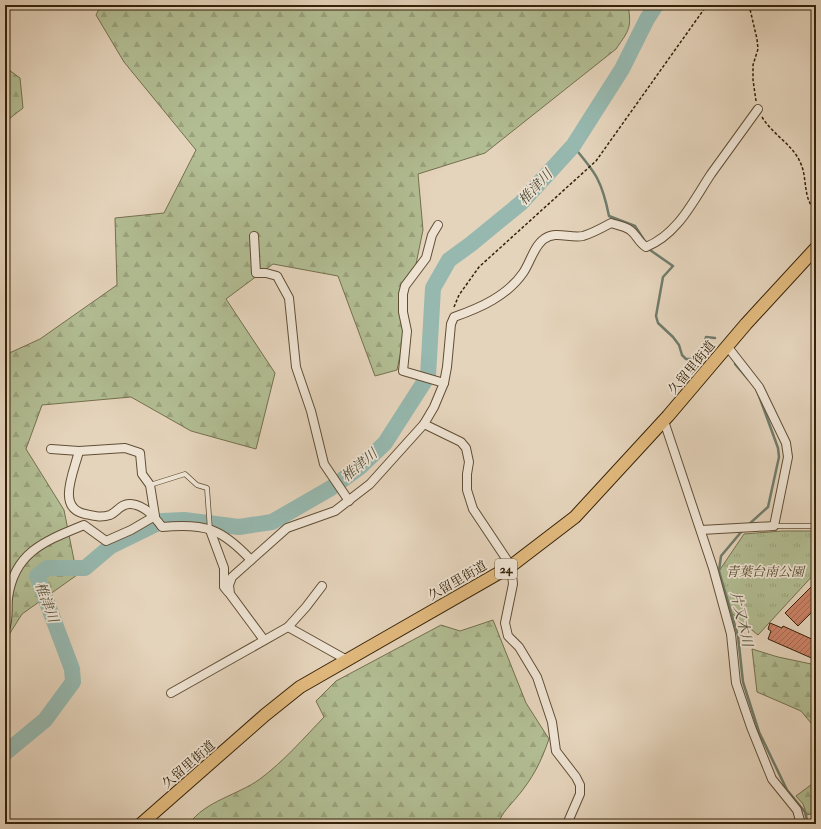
<svg xmlns="http://www.w3.org/2000/svg" width="821" height="829" viewBox="0 0 821 829" font-family="'IM FELL Double Pica','Noto Serif JP',serif">
<style>
.forest{fill:url(#forest-firs);stroke:#74704e}
.park{fill:url(#park-tufts);stroke:#74704e}
.lines{fill:none;stroke-linecap:round;stroke-linejoin:round}
.stream{stroke:#6f7c6c;stroke-width:2.5}
.river{stroke:#96b8af;stroke-width:16}
.building{fill:url(#building-hatch);stroke:#352208}
.lane-casing{stroke:#614e35;stroke-width:5.5}
.street-casing{stroke:#614e35;stroke-width:10}
.primary-casing{stroke:#352208;stroke-width:14}
.path{stroke:#352208;stroke-width:1.5;stroke-dasharray:3 2;stroke-linecap:butt}
.lane{stroke:#eee3d3;stroke-width:4}
.street{stroke:#eee3d3;stroke-width:8}
.primary{stroke:#e2ba7e;stroke-width:12}
.labels{text-anchor:middle;stroke-width:3.5;stroke-linejoin:round;paint-order:stroke}
.shield{fill:#eee3d3;stroke:#6c5c45;stroke-width:1}
.shield-label{font-size:12px;font-weight:bold;fill:#352208}
.street-label{font-size:13px;fill:#352208;stroke:#eee3d3}
.park-label{font-size:13px;font-style:italic;fill:#54492b;stroke:#eee3d3}
.water-label{font-size:14px;font-style:italic;fill:#524f3a;stroke:#eee3d3}
</style>
<defs>
<pattern id="forest-firs" width="22" height="20" patternUnits="userSpaceOnUse"><rect width="22" height="20" fill="#b2bd93"/><path d="M5 1l3.5 6h-7zM16 11l3.5 6h-7z" fill="#9aa27d"/></pattern>
<pattern id="park-tufts" width="24" height="20" patternUnits="userSpaceOnUse"><rect width="24" height="20" fill="#b2bd93"/><path d="M3 7l-1-3M5 7V3M7 7l1-3M15 17l-1-3M17 17v-4M19 17l1-3" fill="none" stroke="#9aa27d"/></pattern>
<pattern id="building-hatch" width="6" height="6" patternUnits="userSpaceOnUse"><rect width="6" height="6" fill="#cd8368"/><path d="M-1 1l2-2M0 6l6-6M5 7l2-2" fill="none" stroke="#a76b54"/></pattern>
</defs>
<rect width="100%" height="100%" fill="#e5d4bc"/>
<filter id="stains"><feTurbulence type="fractalNoise" baseFrequency=".005" numOctaves="4"/><feColorMatrix values="0 0 0 0 .2 0 0 0 0 .09 0 0 0 0 .02 0 0 0 .5 -.17"/></filter>
<radialGradient id="worn" r=".72"><stop offset=".6" stop-color="#630" stop-opacity="0"/><stop offset="1" stop-color="#630" stop-opacity=".3"/></radialGradient>
<!-- forest -->
<g class="forest">
<path d="M 101,5 L 628,5 C 632,28 629,30 616,49 L 485,153 L 418,174 L 423,230 L 416,264 L 401,284 L 400,310 L 404,336 L 397,370 L 375,376 L 338,276 L 273,264 L 226,299 L 275,373 L 256,449 L 191,431 L 131,397 L 42,405 L 26,449 L 64,510 L 77,575 L 22,614 L 5,641 L 5,355 L 40,339 L 117,285 L 115,218 L 164,213 L 196,150 L 124,62 L 96,15 Z"/>
<polygon points="5,67 20,78 23,108 5,122"/>
<path d="M 493,620 L 526,703 L 549,739 C 541,762 533,778 517,797 C 509,807 503,811 498,824 L 189,824 C 205,801 238,795 260,779 C 284,761 304,738 324,717 L 316,701 L 336,681 L 441,625 L 460,631 Z"/>
<polygon points="752,649 778,657 816,665 816,729 801,711 757,692"/>
<polygon points="816,781 816,812 807,815 803,804 796,796"/>
</g>
<!-- park -->
<polygon class="park" points="782,531 816,531 816,572 758,635 730,612 719,571 744,534"/>
<g class="lines">
<!-- stream -->
<g class="stream">
<path d="M 573,146 C 596,173 602,181 609,216 L 635,226 L 646,243"/>
<polyline points="648,247 650,250 673,266 663,277 656,316 658,323 673,337 679,345 682,355 686,359 694,359 703,348 706,337 715,338"/>
<polyline points="735,364 748,379"/>
<polyline points="747,526 768,507 779,457 778,448 758,393"/>
<polyline points="742,531 721,556 719,571 738,636 743,682 759,732 787,790 805,812 808,824"/>
</g>
<!-- river -->
<polyline class="river" points="5,753 45,720 73,682 72,669 37,576 47,568 85,568 111,546 162,521 184,520 239,527 272,522 331,488 360,467 385,443 428,376 433,288 449,260 471,244 521,203 573,146 622,69 647,19 656,5"/>
</g>
<!-- building -->
<g class="building">
<polygon points="816,582 816,608 798,626 785,613"/>
<polygon points="770,623 782,628 783,626 816,641 816,660 768,639 771,631 768,629"/>
</g>
<g class="lines">
<defs>
<g id="lane">
<polyline points="150,485 185,474 197,485 207,488 210,530"/>
<polyline points="774,526 816,526"/>
<polyline points="816,622 814,625 816,632"/>
</g>
<g id="street">
<polyline points="438,225 432,235 426,258 405,286 403,294 403,312 407,331 403,371 444,383"/>
<polyline points="254,236 256,273 266,273 277,276 289,298 296,367 311,411 324,464 349,501"/>
<polyline points="664,421 713,568 731,634 736,683 751,727 772,779 797,810 801,824"/>
<polyline points="424,424 461,442 466,448 469,462 467,474 467,490 473,509 511,566 513,584 505,623 508,636 519,647 537,677 552,722 556,751 576,777 580,785 580,794 567,824"/>
<path d="M 79,451 C 74,472 56,508 85,514 C 94,516 101,518 110,515 C 117,512 121,503 131,504 C 144,505 155,517 162,527 C 205,523 221,528 251,560"/>
<polyline points="210,530 224,568 224,587 228,592"/>
<polyline points="701,530 774,526 788,457 786,443 759,387 727,346"/>
<polyline points="288,627 347,660"/>
<path d="M 5,629 C 9,620 7,609 8,598 C 14,552 45,541 84,525 L 106,541 L 131,530 L 155,516 L 150,485 L 142,474 L 140,453 L 125,448 L 79,451 L 51,449"/>
<path d="M 264,640 L 230,594 L 229,585 L 232,577 L 287,528 L 335,511 L 370,484 L 424,424 L 434,407 L 444,383 L 447,367 L 451,324 L 454,317 C 480,308 507,296 523,273 C 530,263 534,246 544,239 C 556,230 570,239 583,236 C 593,233 602,228 611,223 C 617,225 625,226 630,230 C 637,235 638,242 646,247 C 678,234 693,201 711,174 C 726,153 742,131 758,109"/>
<polyline points="171,693 288,627 306,607 322,586"/>
</g>
<polyline id="primary" points="141,824 265,715 300,687 511,566 575,517 668,416 746,324 816,248"/>
</defs>
<!-- lane casing -->
<use href="#lane" class="lane-casing"/>
<!-- street casing -->
<use href="#street" class="street-casing"/>
<!-- primary casing -->
<use href="#primary" class="primary-casing"/>
<!-- path -->
<g class="path">
<polyline points="749,5 757,39 758,49 753,65 753,80 756,101"/>
<path d="M 762,117 C 772,134 793,145 800,162 C 808,177 802,199 816,211"/>
<polyline points="454,307 459,295 479,267 596,161 707,5"/>
</g>
<!-- lane -->
<use href="#lane" class="lane"/>
<!-- street -->
<use href="#street" class="street"/>
<!-- primary -->
<use href="#primary" class="primary"/>
</g>
<g class="labels">
<!-- shield labels -->
<rect class="shield" x="495" y="559" width="22" height="20" rx="3"/>
<g class="shield-label">
<text x="506" y="573">24</text>
</g>
<!-- street labels -->
<g class="street-label">
<text transform="translate(691 367) rotate(-50)" y="5">久留里街道</text>
<text transform="translate(457 580) rotate(-30)" y="5">久留里街道</text>
<text transform="translate(188 764) rotate(-41)" y="5">久留里街道</text>
</g>
<!-- park labels -->
<g class="park-label">
<text x="765" y="576">青葉台南公園</text>
</g>
<!-- water labels -->
<g class="water-label">
<text transform="translate(535 187) rotate(-47)" y="5">椎津川</text>
<text transform="translate(359 465) rotate(-40)" y="5">椎津川</text>
<text transform="translate(47 602) rotate(70)" y="5">椎津川</text>
<text transform="translate(742 619) rotate(77)" y="5">片又木川</text>
</g>
</g>
<!-- margin -->
<rect width="821" height="829" fill="none" stroke="#e5d4bc" stroke-width="20"/>
<rect x="6" y="6" width="809" height="817" fill="none" stroke="#352208" stroke-width="2"/>
<rect x="10" y="10" width="801" height="809" fill="none" stroke="#352208"/>
<rect width="100%" height="100%" filter="url(#stains)"/>
<rect width="100%" height="100%" fill="url(#worn)"/>
</svg>
